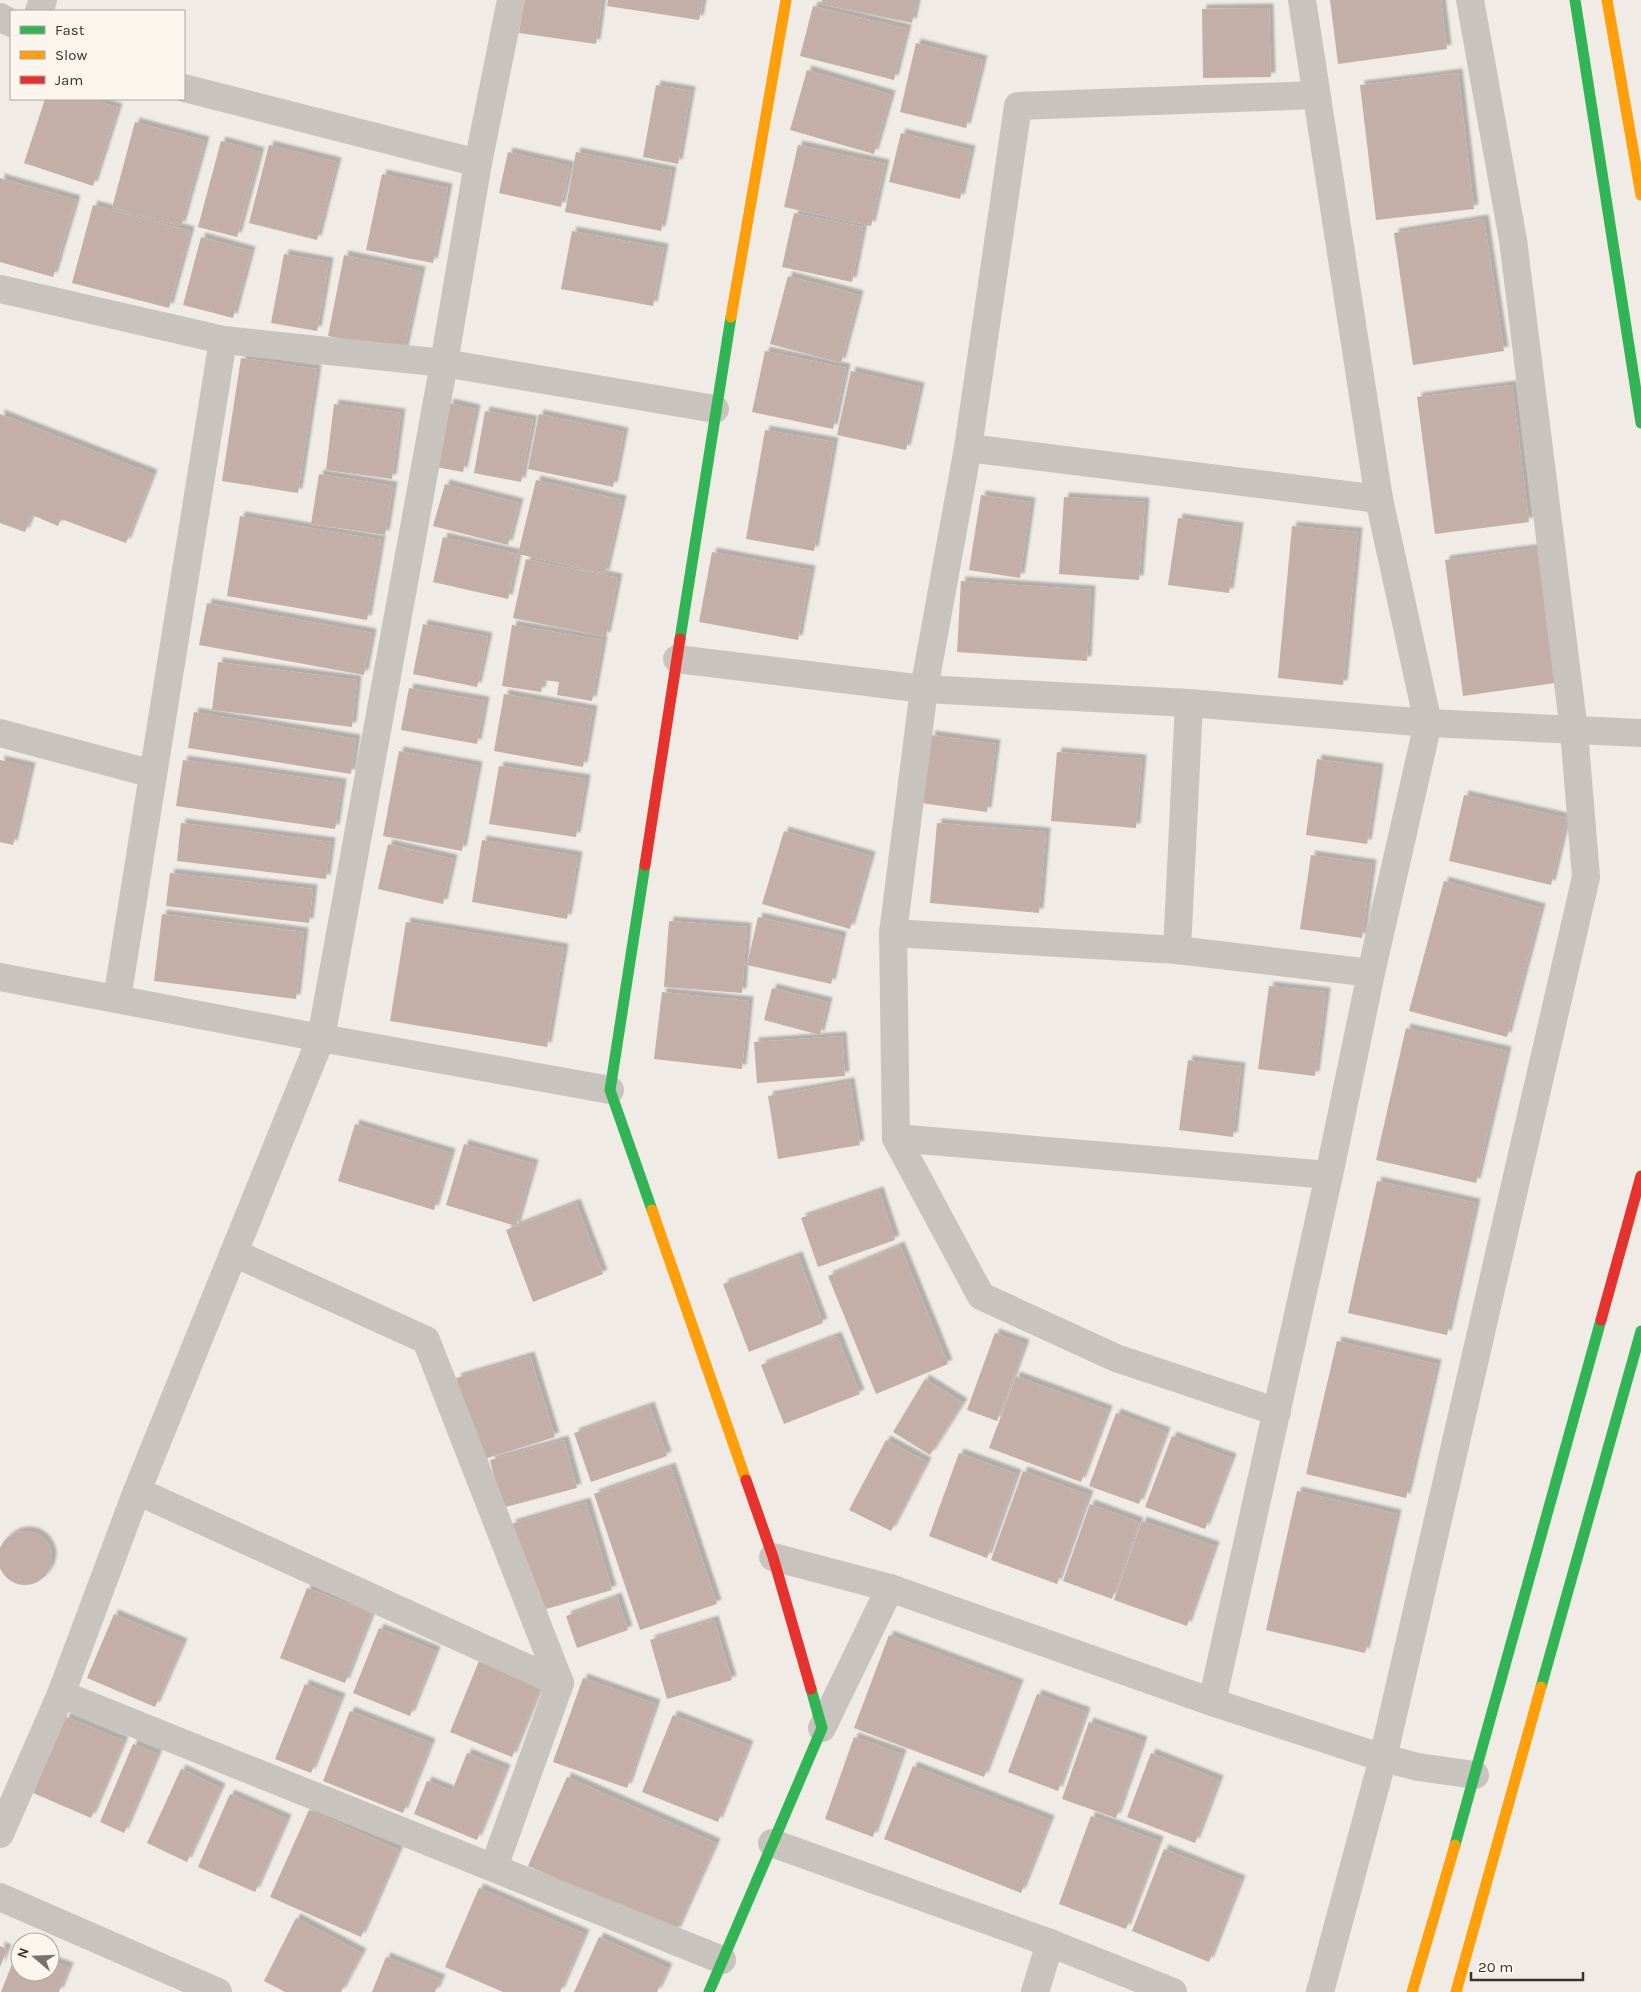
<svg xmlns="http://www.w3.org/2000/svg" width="1641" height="1992" viewBox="0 0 1641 1992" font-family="Karla,sans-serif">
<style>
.building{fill:#c3afa7;filter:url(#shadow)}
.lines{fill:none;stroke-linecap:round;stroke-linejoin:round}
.street{stroke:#c9c3be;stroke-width:28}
.fast{stroke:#30b455;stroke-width:11}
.slow{stroke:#ff9f0a;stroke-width:11}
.jam{stroke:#e5322d;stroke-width:11}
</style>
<defs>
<filter id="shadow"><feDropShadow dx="4.5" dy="-4.5" stdDeviation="1" flood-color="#0004"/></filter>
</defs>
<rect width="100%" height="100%" fill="#f0ebe5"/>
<!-- building -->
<g class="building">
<polygon points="524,0 602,0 596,44 519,33"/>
<polygon points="608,0 703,0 699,20 607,6"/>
<polygon points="822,0 917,0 912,23 821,4"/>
<polygon points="1330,0 1441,0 1447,49 1338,64"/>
<polygon points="813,6 907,29 894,80 800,56"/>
<polygon points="1269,8 1271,77 1203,78 1202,9"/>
<polygon points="916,43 983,60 966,128 900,112"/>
<polygon points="807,70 891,95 874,154 790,130"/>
<polygon points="1458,73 1474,209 1376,220 1360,85"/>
<polygon points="656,85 691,91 678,164 643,157"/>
<polygon points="45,99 90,99 118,108 93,186 24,163"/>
<polygon points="135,122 205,141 181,226 112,208"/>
<polygon points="901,133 971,150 960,199 889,182"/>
<polygon points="221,141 260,152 237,237 198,227"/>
<polygon points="269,145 337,162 317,240 249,223"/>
<polygon points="798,145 885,164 871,226 784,207"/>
<polygon points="508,152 570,166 561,207 499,193"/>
<polygon points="576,152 672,171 661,231 565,212"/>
<polygon points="382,174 448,188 433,263 366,250"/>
<polygon points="0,178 76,200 53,277 0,262"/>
<polygon points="93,205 190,231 169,308 72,283"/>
<polygon points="794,213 863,227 852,282 782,267"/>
<polygon points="1484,219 1504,351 1413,365 1394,233"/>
<polygon points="572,231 664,248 653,306 561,289"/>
<polygon points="201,237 251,251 233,318 183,305"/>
<polygon points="284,254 329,262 317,331 271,323"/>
<polygon points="344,255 421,271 404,351 328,336"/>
<polygon points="788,276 859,295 841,363 770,344"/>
<polygon points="765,351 846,368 833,429 752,412"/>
<polygon points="241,358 317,369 298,493 222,481"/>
<polygon points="851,371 920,387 906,450 837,435"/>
<polygon points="1512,385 1529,522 1435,534 1417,397"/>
<polygon points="449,403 476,409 463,472 436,467"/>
<polygon points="334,404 401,413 392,479 326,470"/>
<polygon points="485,411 533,420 521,482 474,473"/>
<polygon points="0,414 153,474 126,543 61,519 58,526 32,515 25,532 0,523"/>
<polygon points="539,414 624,432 613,487 528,469"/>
<polygon points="765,430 834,442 814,551 746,539"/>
<polygon points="319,474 393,486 385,535 311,524"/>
<polygon points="536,480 622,500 605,574 518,554 508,599 433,582 443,537 518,554"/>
<polygon points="445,484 519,503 508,545 433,526"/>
<polygon points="981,495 1031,502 1020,578 969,570"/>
<polygon points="1064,497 1145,502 1139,580 1059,574"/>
<polygon points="240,516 381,540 367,620 227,596"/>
<polygon points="1178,518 1239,527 1229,593 1168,585"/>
<polygon points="1292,526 1358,532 1343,685 1278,678"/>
<polygon points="1538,548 1555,683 1463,696 1445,560"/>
<polygon points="712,552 811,570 798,640 699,622"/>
<polygon points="526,559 618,578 606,637 513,618"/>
<polygon points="961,581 1091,590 1087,661 957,652"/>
<polygon points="207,603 372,633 364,675 199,645"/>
<polygon points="423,624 488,637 477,687 413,674"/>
<polygon points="512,625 603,640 592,701 557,695 559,682 543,680 541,692 502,686"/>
<polygon points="218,662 357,680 352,727 212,710"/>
<polygon points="409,688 485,701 477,744 401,730"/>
<polygon points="504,694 593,710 583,767 494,751"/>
<polygon points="194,712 356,739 351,774 188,748"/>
<polygon points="931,735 996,744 987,812 921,803"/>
<polygon points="399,751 478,766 462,851 383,836"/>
<polygon points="1057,752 1142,759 1136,828 1051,821"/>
<polygon points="1317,759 1379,768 1367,844 1306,835"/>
<polygon points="0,760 31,767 13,845 0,842"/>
<polygon points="183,760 342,783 335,829 176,806"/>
<polygon points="499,766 586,779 576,837 489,824"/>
<polygon points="1464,795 1567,818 1551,885 1449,861"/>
<polygon points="181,823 331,842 326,879 177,861"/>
<polygon points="937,823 1046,832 1039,913 930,903"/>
<polygon points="784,831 871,856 850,929 762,904"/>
<polygon points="482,840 578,856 567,919 472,902"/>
<polygon points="388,844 453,859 443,904 378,889"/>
<polygon points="1311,855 1372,864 1362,938 1300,929"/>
<polygon points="170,873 313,889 309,923 166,906"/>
<polygon points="1444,881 1541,908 1507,1037 1409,1011"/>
<polygon points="162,914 304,932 296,999 154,981"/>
<polygon points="758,917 842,936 831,984 747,965"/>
<polygon points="669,921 747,927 742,993 664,987"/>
<polygon points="406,922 564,948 547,1047 390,1021"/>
<polygon points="1269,986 1326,992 1315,1076 1258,1069"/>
<polygon points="772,988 828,1002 820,1035 764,1020"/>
<polygon points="662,992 749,1001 742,1069 654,1059"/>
<polygon points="1406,1028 1507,1051 1476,1183 1376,1160"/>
<polygon points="842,1036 845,1076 757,1083 754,1042"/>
<polygon points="1188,1060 1241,1067 1233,1137 1179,1130"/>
<polygon points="850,1082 860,1145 778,1159 768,1096"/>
<polygon points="355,1124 451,1153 434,1210 338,1181"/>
<polygon points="464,1144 534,1164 516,1226 446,1205"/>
<polygon points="1377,1181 1476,1203 1447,1335 1348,1313"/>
<polygon points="879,1191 895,1240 818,1267 801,1218"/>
<polygon points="576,1203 603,1274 533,1302 506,1230"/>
<polygon points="900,1246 948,1364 876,1394 828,1276"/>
<polygon points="798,1256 823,1323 749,1352 723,1284"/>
<polygon points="995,1333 1025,1344 997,1421 967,1410"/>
<polygon points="837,1336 860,1394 784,1424 761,1365"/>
<polygon points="1337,1341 1437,1364 1406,1498 1306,1474"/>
<polygon points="530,1356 555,1437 481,1460 456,1378"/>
<polygon points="1016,1376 1108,1410 1081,1482 989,1448"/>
<polygon points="925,1379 963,1403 930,1455 893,1432"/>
<polygon points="650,1406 667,1456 591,1482 574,1433"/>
<polygon points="1116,1413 1166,1432 1139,1504 1089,1486"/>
<polygon points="1172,1436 1232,1458 1205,1529 1145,1507"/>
<polygon points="564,1440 577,1488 502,1508 490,1460"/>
<polygon points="886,1440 927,1462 891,1531 849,1510"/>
<polygon points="959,1453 1017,1474 987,1558 929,1536"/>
<polygon points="671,1467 717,1604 640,1630 594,1494"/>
<polygon points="1023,1471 1089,1495 1057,1584 991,1560"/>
<polygon points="1297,1491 1397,1514 1365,1653 1266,1630"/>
<polygon points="586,1502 612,1590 536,1612 511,1524"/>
<polygon points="1090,1504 1139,1522 1112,1599 1063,1581"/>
<polygon points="1142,1521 1215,1546 1187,1626 1114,1600"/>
<circle cx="25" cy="1558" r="27"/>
<polygon points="307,1588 372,1613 345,1683 280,1658"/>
<polygon points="617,1597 628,1630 577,1648 566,1616"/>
<polygon points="114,1614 183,1643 155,1707 87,1678"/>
<polygon points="714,1620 732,1680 667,1699 650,1640"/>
<polygon points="379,1628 436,1651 410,1716 353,1693"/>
<polygon points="889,1635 1019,1684 984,1777 854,1728"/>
<polygon points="479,1661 541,1686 512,1757 450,1732"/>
<polygon points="583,1678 656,1704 627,1788 553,1762"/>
<polygon points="305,1684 341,1698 311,1773 275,1759"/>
<polygon points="1037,1694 1086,1712 1058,1791 1008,1772"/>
<polygon points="350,1711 431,1743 403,1813 323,1781"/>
<polygon points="673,1715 749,1745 718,1822 642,1792"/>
<polygon points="66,1717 124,1741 91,1818 33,1793"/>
<polygon points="1089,1722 1143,1741 1116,1818 1062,1799"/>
<polygon points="854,1737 902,1754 873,1837 825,1819"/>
<polygon points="133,1744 158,1754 124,1833 100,1822"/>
<polygon points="467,1753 506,1769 477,1840 414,1814 427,1781 452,1791"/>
<polygon points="1151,1753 1219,1780 1195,1843 1127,1817"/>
<polygon points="913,1766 1050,1820 1021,1893 884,1839"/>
<polygon points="181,1769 221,1788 187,1862 147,1843"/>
<polygon points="567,1777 716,1843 676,1932 528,1866"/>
<polygon points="230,1794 287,1819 255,1892 198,1867"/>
<polygon points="309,1810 399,1850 361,1937 270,1897"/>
<polygon points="1091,1816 1159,1841 1126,1929 1059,1904"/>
<polygon points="1164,1849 1241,1880 1209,1962 1132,1931"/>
<polygon points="479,1888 585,1934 560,1992 503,1992 445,1967"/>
<polygon points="296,1918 362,1953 341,1992 285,1992 264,1981"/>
<polygon points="599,1937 668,1968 657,1992 574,1992"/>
<polygon points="20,1944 20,1972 50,1972 50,1960 69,1967 59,1992 1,1992"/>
<polygon points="0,1946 7,1949 0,1967"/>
<polygon points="386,1957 441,1979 435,1992 372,1992"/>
</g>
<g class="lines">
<!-- street -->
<g class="street">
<polyline points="39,11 43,0"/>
<polyline points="0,17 11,23"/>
<polyline points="184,88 478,163"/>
<polyline points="0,289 223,340 444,363 715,409"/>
<polyline points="968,448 1379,499"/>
<polyline points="677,659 924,689 1189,703 1428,723 1641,733"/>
<polyline points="0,733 153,774"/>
<polyline points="893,933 1177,950 1371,973"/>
<polyline points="1177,950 1189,703"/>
<polyline points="0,977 321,1038 610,1090"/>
<polyline points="117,999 223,340"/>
<polyline points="896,1138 1329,1175"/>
<polyline points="234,1253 426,1340 560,1683 494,1867"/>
<polyline points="1277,1412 1116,1358 981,1296 896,1138 893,933 924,689 968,448 1018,106 1316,95"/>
<polyline points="137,1491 560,1683"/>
<polyline points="773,1557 890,1588 1212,1702 1383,1758 1418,1767 1475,1775"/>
<polyline points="61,1694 722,1960"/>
<polyline points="1212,1702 1329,1175 1371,973 1428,723 1379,499 1302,0"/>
<polyline points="822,1728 890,1588"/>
<polyline points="0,1834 61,1694 137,1491 321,1038 444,363 478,163 511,0"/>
<polyline points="772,1843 1050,1943 1173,1992"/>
<polyline points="0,1897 218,1992"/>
<polyline points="1035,1992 1050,1943"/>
<polyline points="1320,1992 1383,1758 1586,877 1574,731 1513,240 1470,0"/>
</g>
<!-- fast -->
<g class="fast">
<polyline points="1575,0 1641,423"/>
<polyline points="680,639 731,317"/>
<polyline points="645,865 610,1090 652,1210"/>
<polyline points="1541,1687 1641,1331"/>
<polyline points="1455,1845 1601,1320"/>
<polyline points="709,1992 822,1728 811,1689"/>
</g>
<!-- slow -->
<g class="slow">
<polyline points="1607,0 1641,195"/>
<polyline points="731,317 786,0"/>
<polyline points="652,1210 746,1480"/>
<polyline points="1412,1992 1455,1845"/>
<polyline points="1456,1992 1541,1687"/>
</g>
<!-- jam -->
<g class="jam">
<polyline points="645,865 680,639"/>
<polyline points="1601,1320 1641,1176"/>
<polyline points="746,1480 773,1557 811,1689"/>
</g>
</g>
<!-- legend -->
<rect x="10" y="10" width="175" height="90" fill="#fbf5ee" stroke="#aea6a0"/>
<rect x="20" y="26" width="25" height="8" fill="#30b455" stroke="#aea6a0"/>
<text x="55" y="35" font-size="15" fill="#3b302b">Fast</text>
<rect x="20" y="51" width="25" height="8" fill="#ff9f0a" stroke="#aea6a0"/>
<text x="55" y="60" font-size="15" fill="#3b302b">Slow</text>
<rect x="20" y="76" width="25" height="8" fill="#e5322d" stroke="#aea6a0"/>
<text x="55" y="85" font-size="15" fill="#3b302b">Jam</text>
<!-- north arrow -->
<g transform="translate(35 1957) rotate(289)"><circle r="24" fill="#fbf5ee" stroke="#aea6a0"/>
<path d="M0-4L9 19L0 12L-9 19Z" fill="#7a716c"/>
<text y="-8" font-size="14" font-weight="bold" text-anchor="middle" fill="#3b302b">N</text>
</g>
<!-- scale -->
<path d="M1471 1972v8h112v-8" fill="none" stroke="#3b302b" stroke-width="2.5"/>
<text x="1478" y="1972" font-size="15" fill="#3b302b" stroke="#fbf5ee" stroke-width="4" paint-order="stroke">20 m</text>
</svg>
